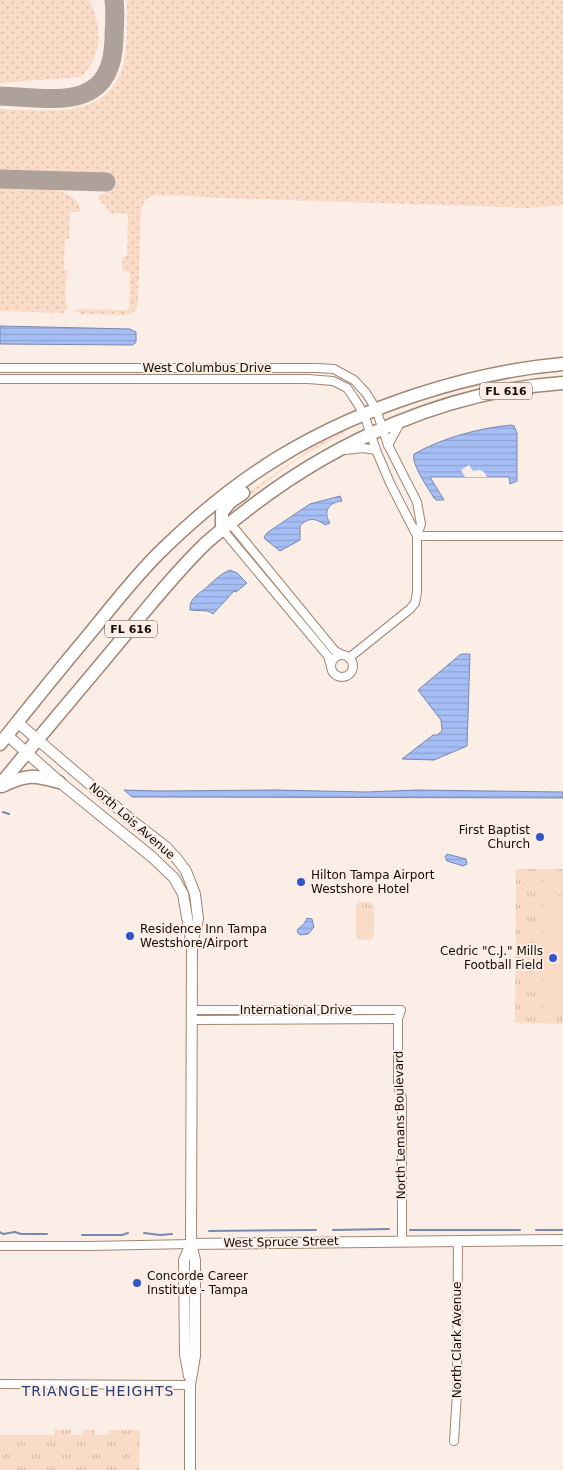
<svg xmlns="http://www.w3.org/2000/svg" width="563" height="1470" viewBox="0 0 563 1470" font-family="'DejaVu Sans',sans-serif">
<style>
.grass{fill:url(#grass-dots)}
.park{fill:url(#park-tufts)}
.pitch{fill:#fadbc7}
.water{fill:url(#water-rules);stroke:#7b88ae}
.pier{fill:#fbeee6}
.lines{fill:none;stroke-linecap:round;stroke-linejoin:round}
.stream{stroke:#7b88ae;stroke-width:2}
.taxiway{stroke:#aea19a;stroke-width:19}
.minor-casing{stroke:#a38673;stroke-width:10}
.tertiary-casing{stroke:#a38673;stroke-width:12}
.primary-casing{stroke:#a38673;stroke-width:15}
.minor{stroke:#fff;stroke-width:8}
.tertiary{stroke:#fff;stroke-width:10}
.primary{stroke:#fff;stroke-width:12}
.poi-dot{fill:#3257c7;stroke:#fbeee6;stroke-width:2}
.labels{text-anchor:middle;stroke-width:4;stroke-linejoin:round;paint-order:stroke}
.shield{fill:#fbeee6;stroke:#5b4f48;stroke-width:1}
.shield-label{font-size:11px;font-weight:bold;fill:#160b05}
.street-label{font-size:12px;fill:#160b05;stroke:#fbeee6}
.poi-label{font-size:12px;fill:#160b05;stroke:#fbeee6;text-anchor:start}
.neighbourhood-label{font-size:14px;letter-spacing:1px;fill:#273c75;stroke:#fbeee6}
</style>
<defs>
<pattern id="grass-dots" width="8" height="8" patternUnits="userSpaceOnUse" patternTransform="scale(1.25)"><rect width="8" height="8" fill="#fadbc7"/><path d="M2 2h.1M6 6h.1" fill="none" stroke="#d6bba9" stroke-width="1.8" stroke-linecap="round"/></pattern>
<pattern id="park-tufts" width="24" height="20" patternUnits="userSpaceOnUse" patternTransform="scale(1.25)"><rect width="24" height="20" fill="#fadbc7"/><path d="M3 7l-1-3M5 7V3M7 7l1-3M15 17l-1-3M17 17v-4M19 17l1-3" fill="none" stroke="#d6bba9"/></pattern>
<pattern id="water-rules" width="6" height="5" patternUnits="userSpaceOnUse" patternTransform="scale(1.25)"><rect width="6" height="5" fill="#a6bef6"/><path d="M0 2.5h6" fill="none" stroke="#8ea2d1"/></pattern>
</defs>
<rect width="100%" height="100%" fill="#fbeee6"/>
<!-- grass -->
<g class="grass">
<path d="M 0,0 L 89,0 C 103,23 103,60 80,77 L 0,83 Z"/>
<path d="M 127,0 L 563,0 L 563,205 L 529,208 L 226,198 L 155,195 L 146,199 L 141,208 L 138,300 L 136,311 L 126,315 L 80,314 L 79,311 L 76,313 L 75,310 L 76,309 L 126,310 L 129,308 L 130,272 L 122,271 L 123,257 L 127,256 L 128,214 L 111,213 L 99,199 L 99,195 L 105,193 L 105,174 L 0,171 L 0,109 C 46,110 110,122 124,62 C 128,42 127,20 127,0 Z"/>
<path d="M 0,188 C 22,188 78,182 81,212 L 70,212 L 69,239 L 65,239 L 64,269 L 68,270 L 65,290 L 67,309 L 63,313 L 0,311 Z"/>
<polygon points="343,432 344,433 297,459 225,514 229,506 313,447"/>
</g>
<!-- park -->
<g class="park">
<polygon points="516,869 563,869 563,1024 515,1023"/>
<polygon points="359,902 371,902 374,906 374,937 371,940 359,940 356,937 356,906"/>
<polygon points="54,1430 71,1430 71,1435 83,1435 83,1430 94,1430 95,1435 108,1435 109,1430 140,1430 139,1470 0,1470 0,1435 54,1435"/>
</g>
<!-- pitch -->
<g class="pitch">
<rect x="543" y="875" width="20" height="20"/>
<polygon points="543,902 563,903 563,1014 543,1014"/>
<rect x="360" y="908" width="11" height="26"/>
</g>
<!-- water -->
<g class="water">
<polygon points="0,326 130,329 136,332 136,342 133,345 0,344"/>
<path d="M 511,425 L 514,426 L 517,433 L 517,481 L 510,484 L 509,477 L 430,477 L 444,500 L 436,500 L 434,498 C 428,488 411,464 414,454 C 442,438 479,428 511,425 Z"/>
<path d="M 340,496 L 342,501 C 330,502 322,511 330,523 L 325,525 C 316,518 308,517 300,526 L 300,540 L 280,551 L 265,539 L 264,537 L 268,532 L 310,504 Z"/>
<path d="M 230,570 L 237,573 L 247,583 L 236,592 L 234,591 L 213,614 L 208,611 L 190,610 C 189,597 200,594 208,586 C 216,579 220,574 230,570 Z"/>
<polygon points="461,654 470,654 467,746 434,760 402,759 433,735 437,735 442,731 441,720 418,690"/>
<polygon points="124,790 158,791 277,790 366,792 417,790 563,792 563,798 154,797 132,797"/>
<polygon points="447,854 466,859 467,864 463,866 447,861 445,857"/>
<polygon points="307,918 312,919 314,927 308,934 300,935 297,932 298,929 304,924"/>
</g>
<!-- pier -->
<polygon class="pier" points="469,465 473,471 480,470 484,472 487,477 465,477 461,470"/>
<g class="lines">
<!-- stream -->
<g class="stream">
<polyline points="3,812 9,814"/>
<polyline points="333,1230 389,1229"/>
<polyline points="410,1230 520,1230"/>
<polyline points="536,1230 563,1230"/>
<polyline points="209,1231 316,1230"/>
<polyline points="0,1232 3,1234 15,1232 21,1234 47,1234"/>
<polyline points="144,1233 160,1235 172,1234"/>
<polyline points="82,1235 122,1235 128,1233"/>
</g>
<!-- taxiway -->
<g class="taxiway">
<path d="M 0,96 C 54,98 112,113 114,39 C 114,26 116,13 114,0"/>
<polyline points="0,179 106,182"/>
</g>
<defs>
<g id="minor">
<polyline points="0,368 317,368 334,369 354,380 366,393 376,409 388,445 417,502 421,524 417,536 417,592 415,603 410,609 349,658"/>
<polyline points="0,379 308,379 333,381 347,388 354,398 364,414 376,450 390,483 417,536"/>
<polyline points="388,445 400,423"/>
<polyline points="345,450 363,448 376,450"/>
<polyline points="230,523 335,651 341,654"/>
<polyline points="222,529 328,656 330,663"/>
<polyline points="417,536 563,536"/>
<circle cx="342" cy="666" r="11"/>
<polyline points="191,1010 401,1010 398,1019 398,1087 402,1098 402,1241"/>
<polyline points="191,1020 398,1019"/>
<polyline points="0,1246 89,1246 191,1244"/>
<polyline points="0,1384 190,1385"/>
<polyline points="454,1441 457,1393 458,1240"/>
</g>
<g id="tertiary">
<polyline points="17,722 135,823 166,847 177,859 186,871 195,894 198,919 192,943"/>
<polyline points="7,735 62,784 152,857 174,878 183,894 192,946 191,1244 195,1260 195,1356 190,1385 190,1470"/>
<polyline points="191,1244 563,1240"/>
<polyline points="189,1376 185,1354 184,1260 191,1244"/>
</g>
<g id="primary">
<polyline points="222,529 222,512 230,502 243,493"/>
<path d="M 0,744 C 30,706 60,669 91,632 C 114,604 136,575 163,549 C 199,514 238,482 281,456 C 362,407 469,372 563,364"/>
<path d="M 0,785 C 35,742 71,700 106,658 C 139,619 169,579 205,544 C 217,533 230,523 243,513 C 334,441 446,391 563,383"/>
<path d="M 2,786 C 28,774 33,775 59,782"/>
</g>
</defs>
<!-- minor casing -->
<use href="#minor" class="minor-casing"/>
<!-- tertiary casing -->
<use href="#tertiary" class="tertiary-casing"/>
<!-- primary casing -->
<use href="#primary" class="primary-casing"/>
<!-- minor -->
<use href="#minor" class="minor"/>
<!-- tertiary -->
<use href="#tertiary" class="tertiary"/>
<!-- primary -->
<use href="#primary" class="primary"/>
</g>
<!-- markers -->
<g class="poi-dot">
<circle cx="540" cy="837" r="5"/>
<circle cx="301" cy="882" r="5"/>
<circle cx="130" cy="936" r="5"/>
<circle cx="553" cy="958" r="5"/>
<circle cx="137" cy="1283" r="5"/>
</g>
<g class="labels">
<!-- shield labels -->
<g class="shield">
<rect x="480" y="382.5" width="52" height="17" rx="4"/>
<rect x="105" y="620.5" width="52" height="17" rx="4"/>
</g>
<g class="shield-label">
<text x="506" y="395">FL 616</text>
<text x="131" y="633">FL 616</text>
</g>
<!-- street labels -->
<g class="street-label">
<text x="207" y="372">West Columbus Drive</text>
<text transform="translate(132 821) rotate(41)" y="4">North Lois Avenue</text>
<text x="296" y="1014">International Drive</text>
<text transform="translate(400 1125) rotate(-91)" y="4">North Lemans Boulevard</text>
<text transform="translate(281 1242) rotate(-1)" y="4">West Spruce Street</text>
<text transform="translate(457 1340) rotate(-90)" y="4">North Clark Avenue</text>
</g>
<!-- poi labels -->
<g class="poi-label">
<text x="530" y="834" text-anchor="end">First Baptist<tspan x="530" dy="14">Church</tspan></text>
<text x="311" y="879">Hilton Tampa Airport<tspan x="311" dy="14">Westshore Hotel</tspan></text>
<text x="140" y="933">Residence Inn Tampa<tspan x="140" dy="14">Westshore/Airport</tspan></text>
<text x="543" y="955" text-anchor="end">Cedric "C.J." Mills<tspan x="543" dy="14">Football Field</tspan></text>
<text x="147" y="1280">Concorde Career<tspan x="147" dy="14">Institute - Tampa</tspan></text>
</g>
<!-- neighbourhood labels -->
<g class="neighbourhood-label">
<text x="98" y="1396">TRIANGLE HEIGHTS</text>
</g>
</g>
</svg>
